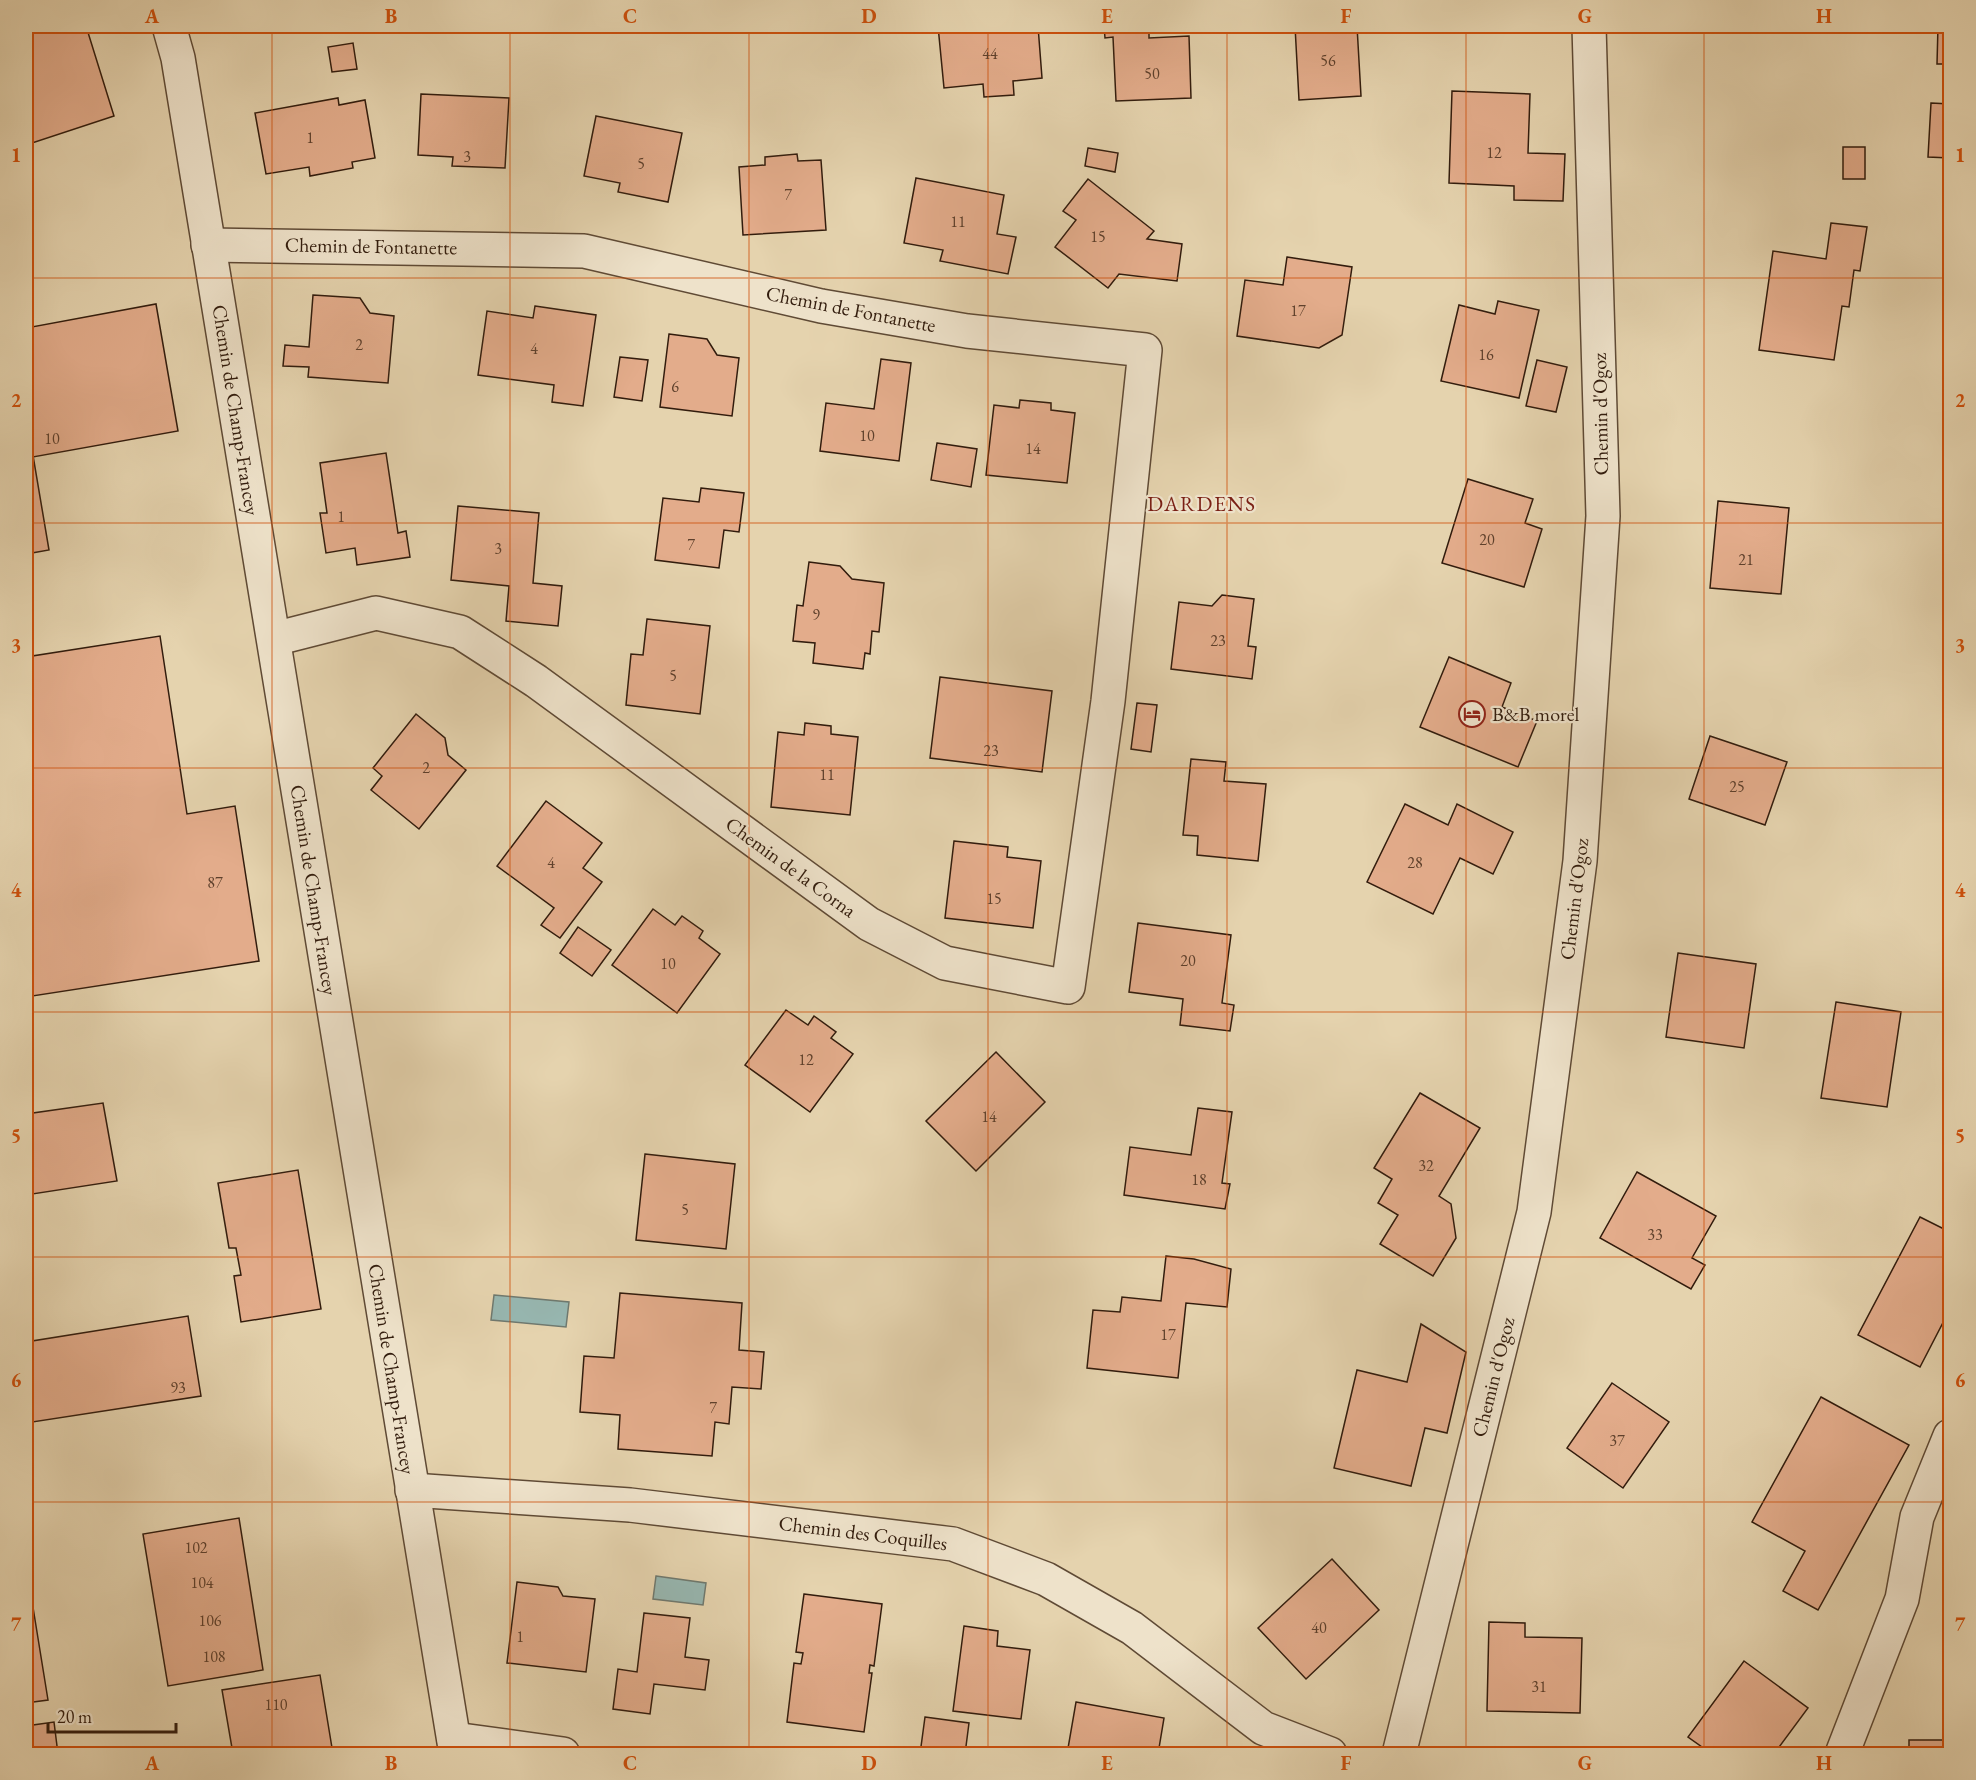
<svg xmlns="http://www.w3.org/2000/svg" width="1976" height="1780" viewBox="0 0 1976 1780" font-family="'EB Garamond',serif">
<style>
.water{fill:#97b7b1;stroke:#6f796f;stroke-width:1.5}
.building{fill:#e3ac8b;stroke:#321c0d;stroke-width:1.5}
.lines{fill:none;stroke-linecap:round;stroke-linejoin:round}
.minor-casing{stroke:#5f4a35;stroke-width:36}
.minor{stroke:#eee2ca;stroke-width:33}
.grid{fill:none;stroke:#cd500c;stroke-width:1.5;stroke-opacity:0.55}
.labels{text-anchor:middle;stroke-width:4.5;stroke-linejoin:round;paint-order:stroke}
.number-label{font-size:16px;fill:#5e402c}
.street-label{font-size:20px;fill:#321c0d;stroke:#eee2ca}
.poi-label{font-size:20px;fill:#321c0d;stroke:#eee2ca;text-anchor:start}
.neighbourhood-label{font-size:21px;letter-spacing:1.5px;fill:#7a1f14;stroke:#eee2ca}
.neatline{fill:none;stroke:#cd500c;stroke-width:2}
.grid-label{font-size:20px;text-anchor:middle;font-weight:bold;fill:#cd500c}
</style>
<rect width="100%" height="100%" fill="#e5d3ae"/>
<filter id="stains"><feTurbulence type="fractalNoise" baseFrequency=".00333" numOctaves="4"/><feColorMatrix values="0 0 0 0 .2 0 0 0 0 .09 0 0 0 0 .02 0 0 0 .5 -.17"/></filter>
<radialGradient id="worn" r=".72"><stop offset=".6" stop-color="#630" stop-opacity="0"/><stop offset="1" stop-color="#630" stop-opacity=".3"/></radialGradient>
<!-- water -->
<g class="water">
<polygon points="494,1295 569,1302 566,1327 491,1320"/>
<polygon points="656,1576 706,1583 703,1605 653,1599"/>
</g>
<!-- building -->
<g class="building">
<polygon points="26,26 86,26 114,116 26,145"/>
<polygon points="938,26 1038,26 1042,78 1013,81 1014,95 984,97 983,84 944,88"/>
<polygon points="1104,26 1149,26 1149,38 1189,36 1191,98 1116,101 1113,37 1105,38"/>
<polygon points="1295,26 1357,26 1361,96 1299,100"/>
<polygon points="1938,26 1950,26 1950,64 1937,64"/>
<polygon points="353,43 357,69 332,72 328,47"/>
<polygon points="1452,91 1530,94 1528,153 1565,154 1563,201 1514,200 1514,186 1449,183"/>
<polygon points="421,94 509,98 505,168 452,166 453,157 418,155"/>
<polygon points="338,98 339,105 365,100 375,158 352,162 353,168 310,176 309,167 266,174 255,113"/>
<polygon points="1931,103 1950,104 1950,158 1928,157"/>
<polygon points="596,116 682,133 668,202 618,192 620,183 584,176"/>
<rect x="1843" y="147" width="22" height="32"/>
<polygon points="1088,148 1118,153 1115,172 1085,166"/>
<polygon points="797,154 798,161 821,160 826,230 743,235 739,167 765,165 765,157"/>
<polygon points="916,178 1004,195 997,234 1016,237 1008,274 940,261 943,250 904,243"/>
<polygon points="1088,179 1154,231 1147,239 1182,244 1177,281 1119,274 1108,288 1055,247 1076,220 1063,211"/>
<polygon points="1831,223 1867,227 1860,271 1854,270 1849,307 1842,306 1834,360 1759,350 1773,251 1826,259"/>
<polygon points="1287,257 1352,267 1342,335 1319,348 1237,336 1245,280 1283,285"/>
<polygon points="313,295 360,298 370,313 394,316 388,383 308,377 309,367 283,366 285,345 309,347"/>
<polygon points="1498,301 1539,310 1519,398 1441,381 1459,305 1495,314"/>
<polygon points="156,304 178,431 33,457 26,421 26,328"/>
<polygon points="535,306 596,315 583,406 552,402 554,385 478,375 487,311 533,318"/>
<polygon points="669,334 707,339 717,355 739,358 732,416 660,407"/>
<polygon points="620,357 648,360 642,401 614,397"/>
<polygon points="881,359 911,363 899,461 820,451 826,403 874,409"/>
<polygon points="1537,360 1567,367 1556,412 1526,406"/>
<polygon points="1020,400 1051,403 1051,410 1075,413 1067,483 986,475 994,405 1019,408"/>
<polygon points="27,420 49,550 26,554 26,421"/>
<polygon points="937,443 977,449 971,487 931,480"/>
<polygon points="386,453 398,533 406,531 410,557 357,565 355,548 326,553 320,513 327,513 320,463"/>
<polygon points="1468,479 1533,499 1525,523 1542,529 1524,587 1442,563"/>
<polygon points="701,488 744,493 739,532 724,530 719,568 655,560 663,498 699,502"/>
<polygon points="1718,501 1789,508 1781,594 1710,588"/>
<polygon points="458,506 539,513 533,583 562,586 558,626 506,621 509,586 451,580"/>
<polygon points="809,562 840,566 852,579 884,583 879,632 872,631 870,654 865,653 863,669 813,663 815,643 793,641 797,605 803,606"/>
<polygon points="1222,595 1254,599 1248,646 1256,647 1252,679 1171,669 1179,602 1212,606"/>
<polygon points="647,619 710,626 700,714 626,705 631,654 643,655"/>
<polygon points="160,636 187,814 235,806 259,961 26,997 26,657"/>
<polygon points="1449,657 1511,683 1502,707 1537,721 1518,767 1420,727"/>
<polygon points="940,677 1052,691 1042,772 930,758"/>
<polygon points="1137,703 1157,705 1151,752 1131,749"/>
<polygon points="416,714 445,738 448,755 466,770 419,829 371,790 382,776 373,768"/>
<polygon points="805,723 831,726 831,734 858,737 850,815 771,807 778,732 804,735"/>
<polygon points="1710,736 1787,762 1765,825 1689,799"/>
<polygon points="1191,759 1226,762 1224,781 1266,784 1258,861 1197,855 1198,836 1183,835"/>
<polygon points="546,801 602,843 583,868 602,882 560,938 541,925 554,908 497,866"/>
<polygon points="1405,804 1448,825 1457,804 1513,832 1493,874 1460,858 1433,914 1367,882"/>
<polygon points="954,841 1008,847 1007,857 1041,861 1033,928 945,918"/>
<polygon points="653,909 675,925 682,916 703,931 699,938 720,954 677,1013 612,965"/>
<polygon points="1138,923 1231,935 1222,1003 1234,1005 1230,1031 1180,1025 1183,999 1129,992"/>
<polygon points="578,927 611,950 592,976 560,953"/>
<polygon points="1678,953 1756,964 1744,1048 1666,1037"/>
<polygon points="1836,1002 1901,1012 1887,1107 1821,1098"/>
<polygon points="786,1010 808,1025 814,1016 836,1032 831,1038 853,1054 810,1112 745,1065"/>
<polygon points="996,1052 1045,1102 976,1171 926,1121"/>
<polygon points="1420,1093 1480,1128 1439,1196 1451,1204 1456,1238 1433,1276 1380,1244 1398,1215 1378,1203 1392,1179 1374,1168"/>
<polygon points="103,1103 117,1181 26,1195 26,1114"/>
<polygon points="1198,1108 1232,1112 1222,1183 1230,1184 1225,1209 1124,1195 1130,1147 1191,1155"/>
<polygon points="645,1154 735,1164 726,1249 636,1240"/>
<polygon points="298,1170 321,1309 241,1322 234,1276 241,1275 236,1248 229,1248 218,1183"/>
<polygon points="1637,1172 1716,1216 1692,1258 1705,1265 1691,1289 1600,1238"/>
<polygon points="1920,1217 1950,1232 1950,1309 1920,1367 1858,1335"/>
<polygon points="1166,1256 1194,1259 1231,1269 1227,1307 1186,1303 1178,1378 1087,1368 1093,1310 1120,1312 1122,1297 1161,1301"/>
<polygon points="620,1293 742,1303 739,1350 764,1352 761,1389 732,1387 729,1424 715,1422 712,1456 618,1449 620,1415 580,1412 584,1356 614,1358"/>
<polygon points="188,1316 201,1396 26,1423 26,1342"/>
<polygon points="1421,1324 1466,1352 1447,1433 1425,1428 1411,1486 1334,1468 1357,1370 1407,1382"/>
<polygon points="1612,1383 1669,1422 1623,1488 1567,1448"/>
<polygon points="1821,1397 1909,1445 1818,1610 1783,1591 1805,1551 1752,1522"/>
<polygon points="239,1518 263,1670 168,1686 143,1534"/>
<polygon points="1332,1559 1379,1610 1306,1679 1258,1628"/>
<polygon points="26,1564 48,1700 26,1703"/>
<polygon points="517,1582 558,1587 563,1596 595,1599 586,1672 507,1663"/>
<polygon points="804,1594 882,1604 874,1666 870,1665 869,1673 872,1673 864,1732 787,1722 794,1663 801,1664 803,1653 796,1652"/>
<polygon points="644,1613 690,1618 685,1657 709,1660 705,1690 654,1684 650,1714 613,1709 618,1669 637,1672"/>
<polygon points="1489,1622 1525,1623 1525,1637 1582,1638 1580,1713 1487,1711"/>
<polygon points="964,1626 998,1631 997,1646 1030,1650 1021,1719 953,1711"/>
<polygon points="1744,1661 1808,1708 1774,1754 1712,1754 1688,1737"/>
<polygon points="320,1675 333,1754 233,1754 222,1690"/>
<polygon points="1076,1702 1164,1718 1158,1754 1067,1754"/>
<polygon points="1945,1709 1950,1709 1950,1754 1909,1754 1909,1740 1945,1740"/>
<polygon points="925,1717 969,1723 965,1754 920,1754"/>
<polygon points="54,1722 58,1754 26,1754 26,1726"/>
</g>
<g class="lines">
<defs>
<g id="minor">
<polyline points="169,26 178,58 456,1754"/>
<polyline points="208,245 584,251 821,306 967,331 1145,350 1108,701 1068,987 945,963 869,924 536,681 460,632 376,613 274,639"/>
<polyline points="412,1490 630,1505 953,1544 1046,1579 1132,1628 1263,1728 1330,1754"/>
<polyline points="454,1739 563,1754"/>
<polyline points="1399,1754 1534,1212 1580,861 1603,516 1589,26"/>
<polyline points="1842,1754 1902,1599 1917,1517 1950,1436"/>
</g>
</defs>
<!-- minor casing -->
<use href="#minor" class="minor-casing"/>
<!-- minor -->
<use href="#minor" class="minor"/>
</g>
<!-- grid -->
<path class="grid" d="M 272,26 L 272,1754M 510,26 L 510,1754M 749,26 L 749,1754M 988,26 L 988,1754M 1227,26 L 1227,1754M 1466,26 L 1466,1754M 1704,26 L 1704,1754M 26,278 L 1950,278M 26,523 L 1950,523M 26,768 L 1950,768M 26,1012 L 1950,1012M 26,1257 L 1950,1257M 26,1502 L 1950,1502"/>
<!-- icons -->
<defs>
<symbol id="hotel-ring" viewBox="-11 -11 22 22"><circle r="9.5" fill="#eee2ca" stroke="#8f2418" stroke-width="1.5"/><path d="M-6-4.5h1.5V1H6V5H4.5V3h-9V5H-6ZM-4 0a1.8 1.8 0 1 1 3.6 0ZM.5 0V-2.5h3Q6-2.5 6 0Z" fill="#8f2418"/></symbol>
</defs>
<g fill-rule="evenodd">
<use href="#hotel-ring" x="1457" y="699" width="30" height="30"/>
</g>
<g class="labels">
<!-- number labels -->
<g class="number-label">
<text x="990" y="59">44</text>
<text x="1328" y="66">56</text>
<text x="1152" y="79">50</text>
<text x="310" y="143">1</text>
<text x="1494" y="158">12</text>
<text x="467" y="162">3</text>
<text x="641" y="169">5</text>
<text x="788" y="200">7</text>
<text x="958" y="227">11</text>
<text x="1098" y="242">15</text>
<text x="1298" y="316">17</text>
<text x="359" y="350">2</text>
<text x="534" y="354">4</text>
<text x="1486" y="360">16</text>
<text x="675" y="392">6</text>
<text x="867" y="441">10</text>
<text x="52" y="444">10</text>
<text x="1033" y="454">14</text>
<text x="341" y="522">1</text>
<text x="1487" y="545">20</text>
<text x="691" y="550">7</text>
<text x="498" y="554">3</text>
<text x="1746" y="565">21</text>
<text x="816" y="620">9</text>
<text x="1218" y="646">23</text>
<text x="673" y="681">5</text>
<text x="991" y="756">23</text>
<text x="426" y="773">2</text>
<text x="827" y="780">11</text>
<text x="1737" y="792">25</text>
<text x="551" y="868">4</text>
<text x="1415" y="868">28</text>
<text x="215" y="888">87</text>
<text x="994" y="904">15</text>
<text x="1188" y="966">20</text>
<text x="668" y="969">10</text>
<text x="806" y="1065">12</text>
<text x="989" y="1122">14</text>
<text x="1426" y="1171">32</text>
<text x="1199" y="1185">18</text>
<text x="685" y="1215">5</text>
<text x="1655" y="1240">33</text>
<text x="1168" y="1340">17</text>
<text x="178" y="1393">93</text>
<text x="713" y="1413">7</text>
<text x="1617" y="1446">37</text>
<text x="196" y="1553">102</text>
<text x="202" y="1588">104</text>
<text x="210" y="1626">106</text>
<text x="1319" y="1633">40</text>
<text x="520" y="1642">1</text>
<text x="214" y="1662">108</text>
<text x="1539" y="1692">31</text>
<text x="276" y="1710">110</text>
</g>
<!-- street labels -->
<g class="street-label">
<text transform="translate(371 246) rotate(1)" y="7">Chemin de Fontanette</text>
<text transform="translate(851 309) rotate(11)" y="7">Chemin de Fontanette</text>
<text transform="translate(236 410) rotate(81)" y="7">Chemin de Champ-Francey</text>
<text transform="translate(1600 414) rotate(-91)" y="7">Chemin d'Ogoz</text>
<text transform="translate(791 867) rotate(36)" y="7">Chemin de la Corna</text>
<text transform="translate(314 890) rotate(81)" y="7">Chemin de Champ-Francey</text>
<text transform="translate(1574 899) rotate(-83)" y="7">Chemin d'Ogoz</text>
<text transform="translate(392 1369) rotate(81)" y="7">Chemin de Champ-Francey</text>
<text transform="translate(1493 1377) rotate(-76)" y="7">Chemin d'Ogoz</text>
<text transform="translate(863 1533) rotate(7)" y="7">Chemin des Coquilles</text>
</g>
<!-- poi labels -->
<g class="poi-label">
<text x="1492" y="721">B&amp;B morel</text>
</g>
<!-- neighbourhood labels -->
<g class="neighbourhood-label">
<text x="1202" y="511">DARDENS</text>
</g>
</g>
<!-- margin -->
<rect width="1976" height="1780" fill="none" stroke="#e5d3ae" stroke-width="66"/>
<!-- scale -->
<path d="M48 1723v9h128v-9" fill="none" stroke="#321c0d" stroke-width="3"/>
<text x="57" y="1723" font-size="18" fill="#321c0d" stroke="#eee2ca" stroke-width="4.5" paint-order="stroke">20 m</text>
<rect x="33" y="33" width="1910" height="1714" class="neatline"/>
<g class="grid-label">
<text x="152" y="23">A</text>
<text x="391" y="23">B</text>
<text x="630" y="23">C</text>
<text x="869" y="23">D</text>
<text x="1107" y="23">E</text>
<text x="1346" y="23">F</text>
<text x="1585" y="23">G</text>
<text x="1824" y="23">H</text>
<text x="16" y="162">1</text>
<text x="1960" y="162">1</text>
<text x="16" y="407">2</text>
<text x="1960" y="407">2</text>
<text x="16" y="652">3</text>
<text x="1960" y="652">3</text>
<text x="16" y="897">4</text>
<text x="1960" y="897">4</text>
<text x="16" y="1142">5</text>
<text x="1960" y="1142">5</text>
<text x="16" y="1387">6</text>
<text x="1960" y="1387">6</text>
<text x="16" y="1631">7</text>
<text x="1960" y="1631">7</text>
<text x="152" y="1770">A</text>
<text x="391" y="1770">B</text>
<text x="630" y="1770">C</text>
<text x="869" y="1770">D</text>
<text x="1107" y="1770">E</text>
<text x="1346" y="1770">F</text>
<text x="1585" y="1770">G</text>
<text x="1824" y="1770">H</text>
</g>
<rect width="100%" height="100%" filter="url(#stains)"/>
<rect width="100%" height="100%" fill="url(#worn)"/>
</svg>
